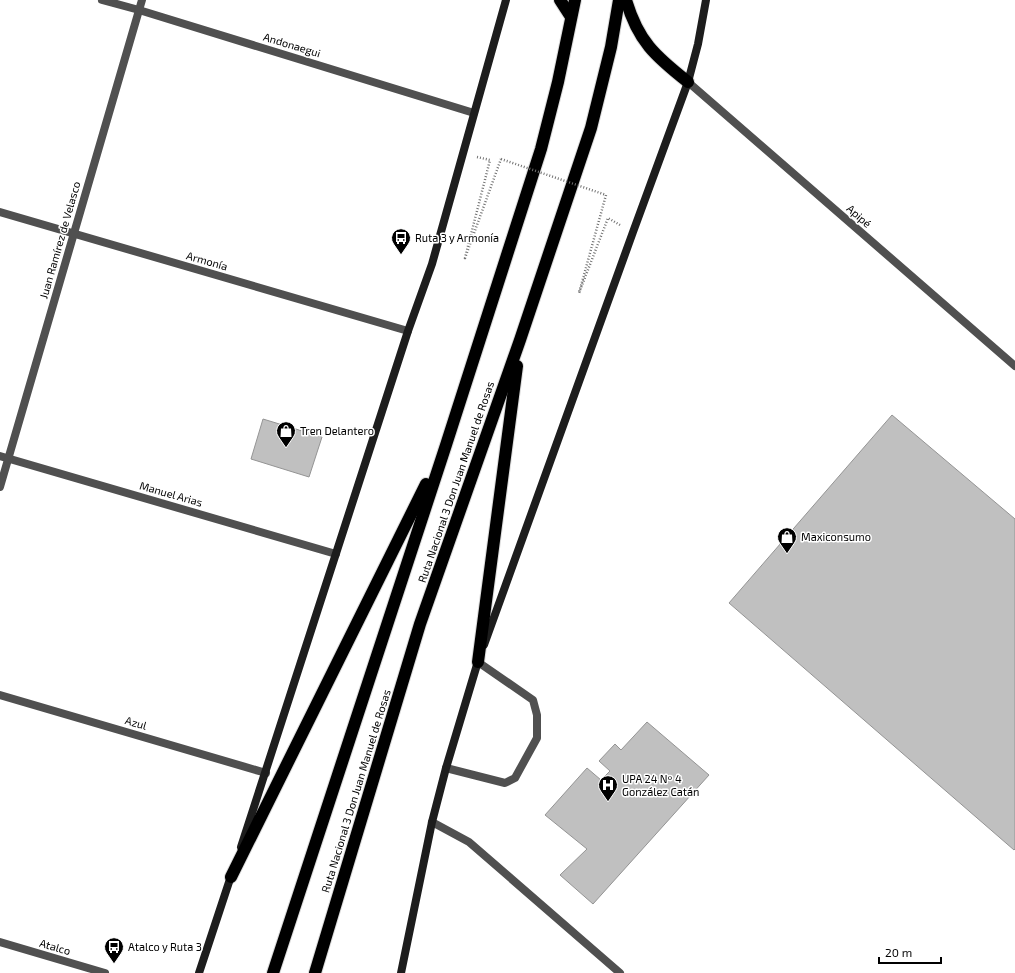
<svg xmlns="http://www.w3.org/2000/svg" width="1015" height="973" viewBox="0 0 1015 973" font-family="'Exo 2',sans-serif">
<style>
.building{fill:#c0c0c0;stroke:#949494}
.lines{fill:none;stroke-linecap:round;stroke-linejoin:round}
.highway-casing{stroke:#dbdbdb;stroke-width:14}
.path{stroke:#727272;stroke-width:2.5;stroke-dasharray:1 2;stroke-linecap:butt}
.lane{stroke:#505050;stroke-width:8}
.street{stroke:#505050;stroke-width:8}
.secondary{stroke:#1d1d1d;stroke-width:8}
.highway{stroke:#000;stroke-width:12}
.path-bridge{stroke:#727272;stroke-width:2.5;stroke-dasharray:1 2;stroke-linecap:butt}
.labels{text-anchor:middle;stroke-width:3;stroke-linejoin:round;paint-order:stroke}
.street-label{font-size:11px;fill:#000;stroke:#fff}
.poi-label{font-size:11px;fill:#000;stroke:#fff;text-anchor:start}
</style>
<rect width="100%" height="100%" fill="#fff"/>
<!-- building -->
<g class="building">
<polygon points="892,415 1015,519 1015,849 1014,850 729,603"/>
<polygon points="263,419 322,437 309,477 251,459"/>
<polygon points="647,722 709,775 593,904 560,875 587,849 545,815 587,768 601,780 610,771 599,761 615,744 621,750"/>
</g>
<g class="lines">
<defs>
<g id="highway">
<polyline points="560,0 571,17"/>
<path d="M 626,0 C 638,41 655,56 688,82"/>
<polyline points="478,662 517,366"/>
<polyline points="231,877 426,484"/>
<polyline points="273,973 446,445 541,149 558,82 575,0"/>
<polyline points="315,973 420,624 520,340 591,128 611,47 619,0"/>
</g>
</defs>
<!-- highway casing -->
<use href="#highway" class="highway-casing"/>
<!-- path -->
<g class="path">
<polyline points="477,157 490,160 465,258 501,159"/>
<polyline points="606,195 579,293 608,218 620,225"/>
</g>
<!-- lane -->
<polyline class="lane" points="446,768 505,783 515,778 537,738 537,715 533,700 478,662"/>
<!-- street -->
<g class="street">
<polyline points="102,0 139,10 474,113"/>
<polyline points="688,82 1015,366"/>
<polyline points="0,212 408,331"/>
<polyline points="0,456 336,554"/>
<polyline points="0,487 142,0"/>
<polyline points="0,695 266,773"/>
<polyline points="432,822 469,842 620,973"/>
<polyline points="0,942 105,973"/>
</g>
<!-- secondary -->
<g class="secondary">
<polyline points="484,645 633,232 688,82 698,44 706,0"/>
<polyline points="241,847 408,331 432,264 506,0"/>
<polyline points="199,973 232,873"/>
<polyline points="401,973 432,822 446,768 479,658"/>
</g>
<!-- highway -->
<use href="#highway" class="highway"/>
<!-- path-bridge -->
<polyline class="path-bridge" points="501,159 606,195"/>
</g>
<!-- icons -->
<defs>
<symbol id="bus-pin" viewBox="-11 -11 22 30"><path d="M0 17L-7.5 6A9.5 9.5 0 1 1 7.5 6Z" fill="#000" stroke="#fff"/><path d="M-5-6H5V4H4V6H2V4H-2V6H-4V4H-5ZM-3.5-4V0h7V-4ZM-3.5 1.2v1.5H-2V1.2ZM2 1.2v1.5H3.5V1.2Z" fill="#fff"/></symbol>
<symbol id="shop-pin" viewBox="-11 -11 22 30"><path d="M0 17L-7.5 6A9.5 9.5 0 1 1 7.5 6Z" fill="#000" stroke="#fff"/><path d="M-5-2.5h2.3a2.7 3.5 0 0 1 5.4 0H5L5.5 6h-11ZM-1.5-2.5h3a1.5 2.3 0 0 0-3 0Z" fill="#fff"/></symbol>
<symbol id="hospital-pin" viewBox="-11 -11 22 30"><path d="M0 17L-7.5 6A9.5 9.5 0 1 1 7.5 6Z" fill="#000" stroke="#fff"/><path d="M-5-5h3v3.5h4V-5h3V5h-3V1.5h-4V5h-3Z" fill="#fff"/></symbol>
</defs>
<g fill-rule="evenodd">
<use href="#bus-pin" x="390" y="227" width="22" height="30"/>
<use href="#shop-pin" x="275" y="420" width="22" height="30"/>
<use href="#shop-pin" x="776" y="526" width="22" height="30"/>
<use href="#hospital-pin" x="597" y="774" width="22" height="30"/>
<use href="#bus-pin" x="103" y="936" width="22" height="30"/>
</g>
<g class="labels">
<!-- street labels -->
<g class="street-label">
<text transform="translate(292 45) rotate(17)" y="4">Andonaegui</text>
<text transform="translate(859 216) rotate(41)" y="4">Apipé</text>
<text transform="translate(60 240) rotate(-74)" y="4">Juan Ramírez de Velasco</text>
<text transform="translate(207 261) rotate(16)" y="4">Armonía</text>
<text transform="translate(456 482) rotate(-71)" y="4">Ruta Nacional 3 Don Juan Manuel de Rosas</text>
<text transform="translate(171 494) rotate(16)" y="4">Manuel Arias</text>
<text transform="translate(136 723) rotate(16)" y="4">Azul</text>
<text transform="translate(356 791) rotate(-73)" y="4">Ruta Nacional 3 Don Juan Manuel de Rosas</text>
<text transform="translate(55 947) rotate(16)" y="4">Atalco</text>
</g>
<!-- poi labels -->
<g class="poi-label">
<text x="415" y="242">Ruta 3 y Armonía</text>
<text x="300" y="435">Tren Delantero</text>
<text x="801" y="541">Maxiconsumo</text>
<text x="622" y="783">UPA 24 Nº 4<tspan x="622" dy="13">González Catán</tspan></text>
<text x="128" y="951">Atalco y Ruta 3</text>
</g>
</g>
<!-- scale -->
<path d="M879 957v6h62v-6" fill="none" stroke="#000000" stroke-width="2"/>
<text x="885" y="957" font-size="12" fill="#000000" stroke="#ffffff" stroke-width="3" paint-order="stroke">20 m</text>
</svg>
